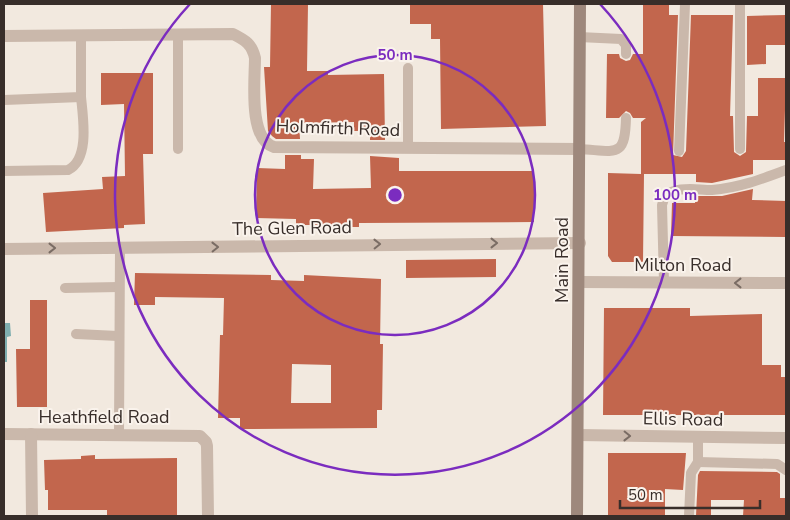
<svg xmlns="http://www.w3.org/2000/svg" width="790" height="520" viewBox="0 0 790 520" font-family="'Nunito Sans',sans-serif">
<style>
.water{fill:#7faeaf}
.building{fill:#c2664d;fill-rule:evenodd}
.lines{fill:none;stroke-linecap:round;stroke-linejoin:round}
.service{stroke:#cab8ab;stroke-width:10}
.minor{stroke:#cab8ab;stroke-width:12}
.secondary{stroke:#9e887c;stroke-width:12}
.oneway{stroke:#7a6c64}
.ring{fill:none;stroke:#7b2cbf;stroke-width:2.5}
.labels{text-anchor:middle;stroke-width:4;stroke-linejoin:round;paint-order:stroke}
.street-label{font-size:18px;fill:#382e2a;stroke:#faf3ec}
.centre{fill:#7b2cbf;stroke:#faf3ec;stroke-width:2.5}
.ring-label{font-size:15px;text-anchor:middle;font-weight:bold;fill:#7b2cbf;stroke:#faf3ec;stroke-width:4;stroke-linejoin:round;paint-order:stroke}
</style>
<rect width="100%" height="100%" fill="#f2e9df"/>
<!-- water -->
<polygon class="water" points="4,323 10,323 11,336 7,337 7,362 4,362"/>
<!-- building -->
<g class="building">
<polygon points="271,4 308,4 307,71 328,71 328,75 384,74 385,140 370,140 370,131 354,131 354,122 299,123 300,139 276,139 272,136 268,131 264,67 270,67"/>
<polygon points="410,4 543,4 546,126 441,129 440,39 431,39 431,24 410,24"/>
<polygon points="643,4 669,4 669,15 678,15 673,155 682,157 686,151 691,15 733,15 730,116 733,116 734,152 740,156 746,152 747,116 758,116 758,78 786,78 784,142 786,142 786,160 753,160 753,174 712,183 696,182 696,174 644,174 643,262 612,262 608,256 608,173 641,174 641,122 646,118 633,118 630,113 626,111 619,118 606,118 607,54 619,54 620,58 626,61 630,60 633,54 643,54"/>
<polygon points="786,15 786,45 766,45 766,64 747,65 747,16"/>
<polygon points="101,73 153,73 153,154 143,154 145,224 124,225 124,228 46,232 43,193 103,189 102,177 125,176 124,104 101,105"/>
<polygon points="285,155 301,155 301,159 314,159 313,189 371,188 370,156 399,158 399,171 534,171 534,222 359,223 359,227 326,227 326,225 296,225 296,219 256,218 257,168 285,169"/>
<polygon points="753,189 752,200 786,201 786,237 671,236 672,203 695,203 696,196 722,196"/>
<polygon points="496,259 496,277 406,278 406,260"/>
<path d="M 135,273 L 271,275 L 271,280 L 304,281 L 304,275 L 381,279 L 380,344 L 383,344 L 382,410 L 377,410 L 377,428 L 240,429 L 240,418 L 218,418 L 220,335 L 223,335 L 224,298 L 155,297 L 155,305 L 134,305 ZM 292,364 L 331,365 L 331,403 L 291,403 Z"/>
<polygon points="30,300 47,300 47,407 17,407 16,349 30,349"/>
<polygon points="604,308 690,308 690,316 762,314 762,365 781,365 781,377 786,377 786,415 603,415"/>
<polygon points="608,453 686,453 683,490 665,489 665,516 608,516"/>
<polygon points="95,455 95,459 177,458 177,516 107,515 107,510 48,510 48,490 45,490 44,460 81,459 81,456"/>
<polygon points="700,471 777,472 780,474 780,498 786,498 786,516 743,516 744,500 711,500 711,516 696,516 698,475"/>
</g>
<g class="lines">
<!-- service -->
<g class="service">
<polyline points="740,4 740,149"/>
<polyline points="579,37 621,39 626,45 626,54"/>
<polyline points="4,100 81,97 81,35"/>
<polyline points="408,147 408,68"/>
<polyline points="178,149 178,34"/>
<path d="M 580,149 C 616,151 625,159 626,118"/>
<polyline points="679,151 685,4"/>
<path d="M 4,171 L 68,170 C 90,159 83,118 81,97"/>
<path d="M 664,282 L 662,205 C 664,198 666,193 674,191 C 686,187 699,190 712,190 C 738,188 762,179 786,170"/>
<polyline points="65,288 119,287"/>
<polyline points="76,334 118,336"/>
<polyline points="119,434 120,248"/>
<polyline points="698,462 777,464 786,470"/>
<polyline points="689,516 691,473 698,462 698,436"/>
</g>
<!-- minor -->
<g class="minor">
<path d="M 4,36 L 233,34 C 245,40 252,44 255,58 C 255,80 248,139 274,147 L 580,149"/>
<polyline points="4,249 580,243"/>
<polyline points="580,282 786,283"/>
<polyline points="4,434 200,436 206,442 207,446 208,516"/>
<polyline points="31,434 32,516"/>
<polyline points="578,435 786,438"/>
</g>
<!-- secondary -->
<polyline class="secondary" points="577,516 580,4"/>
</g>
<!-- one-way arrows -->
<defs><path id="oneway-chevron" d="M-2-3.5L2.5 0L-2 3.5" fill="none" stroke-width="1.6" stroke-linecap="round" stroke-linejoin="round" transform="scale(1.25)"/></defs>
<g class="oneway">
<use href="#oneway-chevron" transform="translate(494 243)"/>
<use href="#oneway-chevron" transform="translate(377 244) rotate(-1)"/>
<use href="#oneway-chevron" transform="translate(215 247) rotate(-1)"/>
<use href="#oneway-chevron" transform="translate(52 248)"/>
<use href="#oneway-chevron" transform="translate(738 283) rotate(-180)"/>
<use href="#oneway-chevron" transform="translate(627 436) rotate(1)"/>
</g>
<!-- distance rings -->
<g class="ring">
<circle cx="395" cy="195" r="140"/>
<path d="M600 4A280 280 0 1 1 190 4"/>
</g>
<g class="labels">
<!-- street labels -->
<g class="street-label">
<text transform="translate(338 128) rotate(2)" y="6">Holmfirth Road</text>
<text transform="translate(292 228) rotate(-1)" y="6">The Glen Road</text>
<text transform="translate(562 260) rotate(-90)" y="6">Main Road</text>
<text x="683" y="271">Milton Road</text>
<text x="104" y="423">Heathfield Road</text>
<text transform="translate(683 419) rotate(1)" y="6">Ellis Road</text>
</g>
</g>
<circle cx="395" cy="195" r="8" class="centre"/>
<g class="ring-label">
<text x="395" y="60">50 m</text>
<text x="675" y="200">100 m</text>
</g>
<!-- border -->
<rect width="790" height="520" fill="none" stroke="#382e2a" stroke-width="10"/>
<!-- scale -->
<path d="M620 500v8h140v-8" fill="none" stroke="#382e2a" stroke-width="2.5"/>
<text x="628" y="500" font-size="15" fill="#382e2a" stroke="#faf3ec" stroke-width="4" paint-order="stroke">50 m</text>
</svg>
